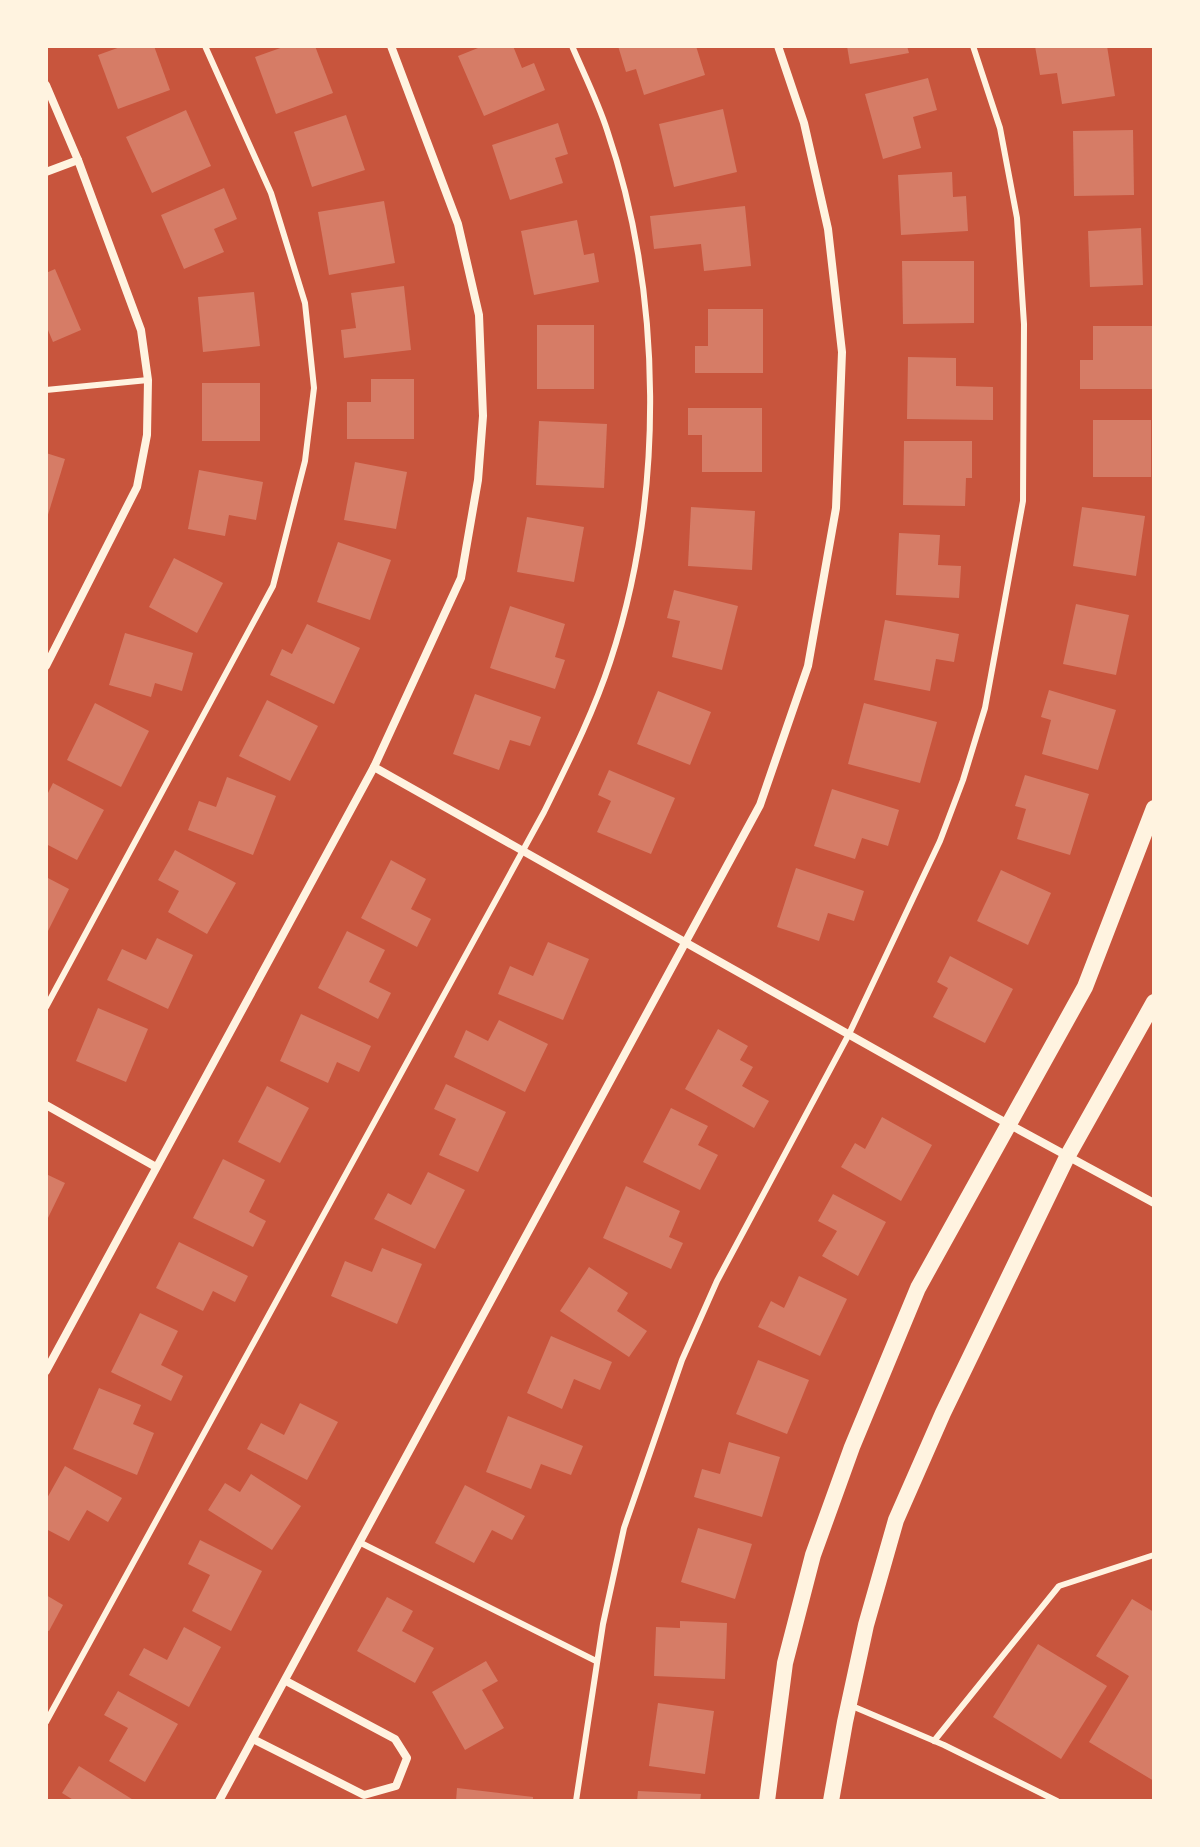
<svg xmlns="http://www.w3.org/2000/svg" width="1200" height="1847" viewBox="0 0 1200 1847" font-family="'Playfair Display',serif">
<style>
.building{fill:#d67c66}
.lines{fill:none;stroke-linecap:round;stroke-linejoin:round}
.service{stroke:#fff3e0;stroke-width:6}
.minor{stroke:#fff3e0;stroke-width:8}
.secondary{stroke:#fff3e0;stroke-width:16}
</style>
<rect width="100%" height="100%" fill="#c8553d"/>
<!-- building -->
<g class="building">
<polygon points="123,46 154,46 170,90 118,109 98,55"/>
<polygon points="286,46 315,46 333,93 276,114 255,57"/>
<polygon points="483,46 513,46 522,68 534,63 545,90 484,116 458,56"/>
<polygon points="618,46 696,46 705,75 644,95 636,69 626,72"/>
<polygon points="847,46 907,46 909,53 850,64"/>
<polygon points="1035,46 1107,46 1115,96 1062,104 1057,73 1040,75"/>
<polygon points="928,78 937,110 913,117 921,148 883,159 865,94"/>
<polygon points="723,109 737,172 674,187 659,124"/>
<polygon points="186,110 211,166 152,193 126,137"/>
<polygon points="346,115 365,170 312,187 294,132"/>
<polygon points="558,123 568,154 555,158 563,183 510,200 492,145"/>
<polygon points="1133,130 1134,195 1074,196 1073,131"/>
<polygon points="952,172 953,197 966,196 968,231 901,235 898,175"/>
<polygon points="224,188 237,219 214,229 224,252 184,269 161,215"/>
<polygon points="384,201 395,263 329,275 318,212"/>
<polygon points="745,206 751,266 704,271 701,244 654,249 650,216"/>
<polygon points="577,220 584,255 594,253 599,282 534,295 521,231"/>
<polygon points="1141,228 1143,285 1090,287 1088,231"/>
<polygon points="902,261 974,261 974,323 903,324"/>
<polygon points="55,269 81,330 53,342 48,330 46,330 46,273"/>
<polygon points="404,286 411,350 344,358 341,330 356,328 351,293"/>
<polygon points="254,292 260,346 203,352 198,297"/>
<polygon points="708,309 763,309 763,373 695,373 695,346 708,346"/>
<rect x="537" y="325" width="57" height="64"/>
<polygon points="1093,326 1153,326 1153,389 1080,389 1080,360 1093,360"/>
<polygon points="908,357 956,358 956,386 993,387 993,420 907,419"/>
<polygon points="371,379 414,379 414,439 347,439 347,402 371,402"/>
<rect x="202" y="383" width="58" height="58"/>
<polygon points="688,408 762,408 762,472 702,472 702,435 688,435"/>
<rect x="1093" y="420" width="58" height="57"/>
<polygon points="539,421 607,424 604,488 536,485"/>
<polygon points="904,441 972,441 972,478 966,478 965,506 903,505"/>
<polygon points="46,453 65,459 47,518 46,518"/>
<polygon points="355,462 407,472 396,529 344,520"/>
<polygon points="199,470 263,482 256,520 229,515 225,536 188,529"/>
<polygon points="691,507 755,511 752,570 688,566"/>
<polygon points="1082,507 1145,516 1136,576 1073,566"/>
<polygon points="527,517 584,527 574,582 517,572"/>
<polygon points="899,533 940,535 938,565 961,566 959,598 896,595"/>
<polygon points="338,542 391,560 370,620 317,602"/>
<polygon points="174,558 223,583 197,633 149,607"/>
<polygon points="674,590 738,606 722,670 672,657 680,621 667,618"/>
<polygon points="1076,604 1129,615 1116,675 1063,664"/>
<polygon points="510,606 565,624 555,657 565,660 555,689 490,668"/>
<polygon points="885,620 959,634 954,662 936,659 930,691 874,680"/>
<polygon points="307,624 360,648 334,704 270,675 282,649 292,654"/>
<polygon points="125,633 193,653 182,691 155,683 151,697 109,685"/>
<polygon points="1049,690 1116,710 1098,770 1042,754 1051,720 1041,717"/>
<polygon points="658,691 711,712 690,765 637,744"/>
<polygon points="475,694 541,717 530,746 510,740 499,770 453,754"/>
<polygon points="267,700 318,726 290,781 239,756"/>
<polygon points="95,703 149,731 121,787 67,760"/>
<polygon points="864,703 937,722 920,783 848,764"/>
<polygon points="609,770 675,798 651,854 597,832 611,801 598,795"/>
<polygon points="1025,775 1089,794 1070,855 1017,839 1026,809 1015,806"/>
<polygon points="227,777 276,796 253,855 188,830 199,801 216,807"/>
<polygon points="53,783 104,810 77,860 46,844 46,797"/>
<polygon points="832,789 899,810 888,846 862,838 855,859 814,846"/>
<polygon points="175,850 236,883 207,934 168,912 179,891 158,880"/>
<polygon points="391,860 426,879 411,909 431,919 417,947 361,918"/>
<polygon points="796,868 864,891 854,921 828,913 819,941 777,927"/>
<polygon points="1001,870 1051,893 1028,945 977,921"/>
<polygon points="46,877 69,889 46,935"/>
<polygon points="347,931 385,950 369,982 391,993 378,1019 318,988"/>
<polygon points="157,938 193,955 168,1009 107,980 122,949 146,960"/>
<polygon points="548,942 589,959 563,1020 498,994 510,966 533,976"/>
<polygon points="950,956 1013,989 985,1043 933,1017 948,988 937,982"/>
<polygon points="98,1008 148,1029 126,1082 76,1061"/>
<polygon points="301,1014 371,1046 359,1072 337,1062 328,1083 280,1061"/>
<polygon points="499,1020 548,1044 525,1092 454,1057 466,1030 488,1041"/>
<polygon points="718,1029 748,1046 740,1060 753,1067 742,1086 769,1101 754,1128 685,1089"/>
<polygon points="446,1084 506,1112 478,1172 439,1155 456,1119 434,1109"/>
<polygon points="267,1086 309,1108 280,1163 238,1142"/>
<polygon points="671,1108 708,1126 698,1145 718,1155 700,1190 643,1162"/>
<polygon points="882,1117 932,1145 901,1201 841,1167 855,1143 865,1149"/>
<polygon points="223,1159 265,1180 249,1212 266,1221 253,1247 193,1218"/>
<polygon points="428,1172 465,1190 435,1249 374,1219 388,1193 411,1205"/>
<polygon points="46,1174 65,1183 46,1222"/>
<polygon points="626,1186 680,1211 669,1237 683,1243 671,1269 603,1238"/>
<polygon points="833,1194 886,1222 858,1276 822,1256 837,1231 818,1221"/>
<polygon points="179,1242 248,1276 235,1302 213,1291 203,1311 156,1288"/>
<polygon points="382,1248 422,1264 397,1324 331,1296 345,1261 372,1272"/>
<polygon points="589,1267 628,1293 617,1311 647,1331 629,1357 560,1311"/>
<polygon points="799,1276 847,1299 820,1356 758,1327 771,1301 784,1308"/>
<polygon points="140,1313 178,1331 161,1365 183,1376 171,1401 111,1372"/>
<polygon points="551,1336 612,1362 600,1390 574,1379 562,1409 527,1393"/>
<polygon points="758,1360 809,1380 787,1434 736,1414"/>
<polygon points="99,1388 141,1405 133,1424 154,1433 137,1475 73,1449"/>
<polygon points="300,1403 338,1422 307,1480 247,1449 261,1423 284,1435"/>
<polygon points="508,1416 583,1446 571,1475 541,1464 531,1489 486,1472"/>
<polygon points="729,1442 780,1457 762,1517 694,1497 702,1469 720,1474"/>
<polygon points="65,1466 122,1498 108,1522 87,1510 69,1541 46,1529 46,1500"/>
<polygon points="251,1474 301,1506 272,1550 208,1510 225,1483 240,1492"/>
<polygon points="465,1485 525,1516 512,1540 492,1530 474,1563 435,1543"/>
<polygon points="698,1528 752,1544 735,1599 681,1582"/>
<polygon points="200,1540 262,1571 231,1631 192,1611 210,1575 188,1564"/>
<polygon points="46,1595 63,1605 49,1631 46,1630"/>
<polygon points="387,1597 413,1611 402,1631 434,1648 415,1683 357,1651"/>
<polygon points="1132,1599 1154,1612 1154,1781 1089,1742 1129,1676 1096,1656"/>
<polygon points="680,1621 727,1623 725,1679 654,1676 656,1627 680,1628"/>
<polygon points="184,1627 221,1647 189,1707 129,1675 144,1648 167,1660"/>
<polygon points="1038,1644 1107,1686 1061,1759 993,1717"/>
<polygon points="486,1661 498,1681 482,1690 504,1728 465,1750 432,1692"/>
<polygon points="118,1691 178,1724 145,1782 109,1761 128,1728 104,1715"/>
<polygon points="658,1703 714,1711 705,1774 649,1766"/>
<polygon points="79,1766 135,1801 75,1801 62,1793"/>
<polygon points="457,1788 533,1797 533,1801 456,1801"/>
<polygon points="638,1791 701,1794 700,1801 637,1801"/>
</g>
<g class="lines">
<!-- service -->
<g class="service">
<polyline points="46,390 148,380"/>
<polyline points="46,1007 273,586 305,461 314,388 305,303 271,193 205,46"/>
<polyline points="361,1543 596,1661"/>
<polyline points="852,1706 944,1745 1057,1801"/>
<path d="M 46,1722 L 544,812 C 568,763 593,714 610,662 C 665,496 663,295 607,130 C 598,102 584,74 572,46"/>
<polyline points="934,1741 1059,1586 1154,1555"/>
<polyline points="576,1801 603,1624 624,1528 682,1360 717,1281 849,1034 940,841 963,780 985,708 1023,501 1024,324 1017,218 1000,128 973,46"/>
</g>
<!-- minor -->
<g class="minor">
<polyline points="46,85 78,160 141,330 148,380 147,435 137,487 46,666"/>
<polyline points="46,172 78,160"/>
<polyline points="374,767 990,1114 1154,1203"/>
<polyline points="46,1105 156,1167"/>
<polyline points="46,1371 374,767 461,578 478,480 483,416 479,315 458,224 391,46"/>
<polyline points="253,1739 364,1795 396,1786 407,1758 395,1739 286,1681"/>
<polyline points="219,1801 760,805 808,666 836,508 842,352 828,229 804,123 778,46"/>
</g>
<!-- secondary -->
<g class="secondary">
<polyline points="767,1801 785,1663 813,1555 852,1447 918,1288 1085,987 1154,808"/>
<polyline points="831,1801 845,1722 866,1625 896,1520 943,1413 1067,1157 1154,1002"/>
</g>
</g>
<!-- border -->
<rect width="1200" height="1847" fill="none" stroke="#fff3e0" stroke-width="96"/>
</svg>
